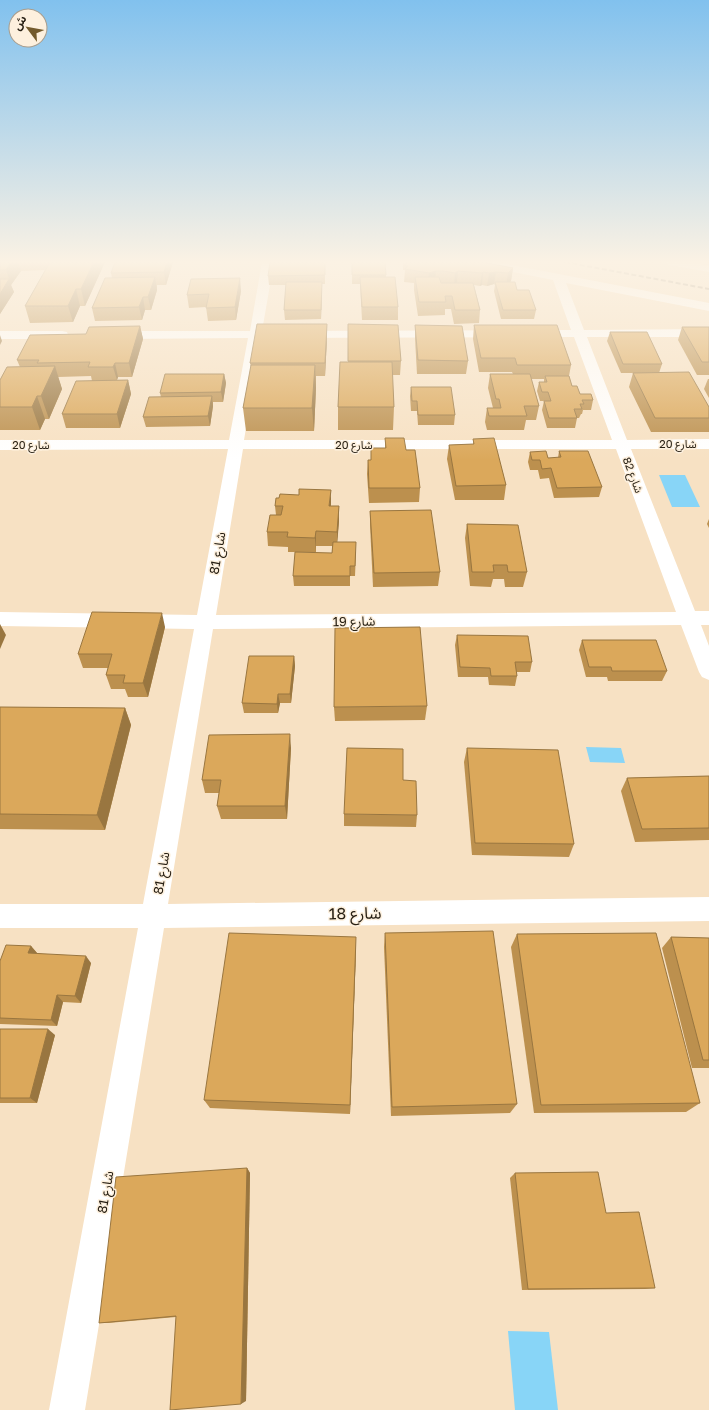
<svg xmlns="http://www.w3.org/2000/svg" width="709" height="1410" viewBox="0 0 709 1410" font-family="'Golos Text','Noto Sans Arabic',sans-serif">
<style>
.water{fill:#88d5f7}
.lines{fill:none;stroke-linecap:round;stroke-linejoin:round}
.minor{fill:#fff;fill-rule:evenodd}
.rail{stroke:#978772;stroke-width:2;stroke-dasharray:5 2.5;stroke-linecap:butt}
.wall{fill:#bc904e}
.shaded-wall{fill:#997640}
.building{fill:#dba85b;stroke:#997640}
.labels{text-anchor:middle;stroke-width:3;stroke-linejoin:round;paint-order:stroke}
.far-street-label{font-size:11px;fill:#282014;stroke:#fdf0de}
.street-label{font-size:13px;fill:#282014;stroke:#fdf0de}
.near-street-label{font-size:16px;fill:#282014;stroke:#fdf0de}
</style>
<rect width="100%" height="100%" fill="#f7e1c3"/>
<!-- water -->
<g class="water">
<polygon points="659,475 685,475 700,507 672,507"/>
<polygon points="586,747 621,748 625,763 590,762"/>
<polygon points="508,1331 549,1332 558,1410 515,1410"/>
</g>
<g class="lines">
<!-- minor -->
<g class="minor">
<path d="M 262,262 L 274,262 L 262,331 L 571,330 L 553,280 L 477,265 L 472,262 L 496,262 L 709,303 L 709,311 L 566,283 L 584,330 L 709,329 L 709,337 L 587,337 L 627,440 L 709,439 L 709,449 L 631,449 L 695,611 L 709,611 L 709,625 L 701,625 L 709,646 L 709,680 L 702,677 L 699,672 L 681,625 L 213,629 L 168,904 L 709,897 L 709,921 L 164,928 L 85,1410 L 49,1410 L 138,928 L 0,928 L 0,904 L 143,904 L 194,629 L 0,626 L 0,612 L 197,615 L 228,449 L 0,450 L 0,440 L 229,440 L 248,338 L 114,339 L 109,338 L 108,335 L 109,332 L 114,331 L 250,331 ZM 574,337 L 612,440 L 244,440 L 261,338 ZM 243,449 L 616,449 L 676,612 L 216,615 Z"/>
<polygon points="664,262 690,262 709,266 709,272 669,265"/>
<polygon points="0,331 62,331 67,332 68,335 67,338 62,339 0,339"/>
</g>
<!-- rail -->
<polyline class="rail" points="565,262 709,289"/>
</g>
<!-- wall -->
<g class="wall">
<polygon points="0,262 105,262 85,306 80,306 73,322 30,323 25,306 45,270 21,271 11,285 14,292 0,314"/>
<polygon points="173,262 166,285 157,285 157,290 151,310 145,310 142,320 95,321 92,308 112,278 111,273"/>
<polygon points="325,262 325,284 322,284 321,319 285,320 284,310 286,285 269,285 268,276"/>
<polygon points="352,262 386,275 386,277 398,307 398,320 362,320 360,284 352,284"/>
<polygon points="403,262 482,262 513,268 511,281 510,282 536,310 534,319 501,319 494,291 495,285 494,284 487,286 482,285 480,286 474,285 480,310 479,323 454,324 451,309 445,309 445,315 418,316 414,290 414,283 404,282 405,270 403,270"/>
<polygon points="241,291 236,320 208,321 206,307 189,308 187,295"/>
<polygon points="327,324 327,338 325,376 316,376 316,388 314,431 246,431 243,408 251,367 250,363"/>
<polygon points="348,324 401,361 400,375 392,375 394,407 393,430 338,430 338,407 348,362"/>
<polygon points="415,325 468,361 466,374 417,374 415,339"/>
<polygon points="474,325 571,365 569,376 572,386 580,394 593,400 591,410 583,410 582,414 581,414 579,418 577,418 575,428 547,428 542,410 544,401 540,401 537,391 539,382 544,382 544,379 531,379 539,406 536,420 526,420 524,430 487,430 485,422 487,408 493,408 488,388 490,374 513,374 512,372 479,372 473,339"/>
<polygon points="140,326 143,339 132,377 118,377 117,380 128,380 131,394 120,428 66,428 62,414 92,381 91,376 58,377 62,389 49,419 45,419 40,430 0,430 0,380 20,367 17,360 86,334"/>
<polygon points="682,327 709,327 709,375 697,375 678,340"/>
<polygon points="610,332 662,364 659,373 709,407 709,432 651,432 629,387 633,373 621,373 607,341"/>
<polygon points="224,374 226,383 223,402 213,402 213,406 210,426 146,427 143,417 161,397 160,393"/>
<polygon points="708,379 709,379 709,398 704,389"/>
<polygon points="411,387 455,415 454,425 418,425 417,411 411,411 410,396"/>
<polygon points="385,438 406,450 420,488 419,502 369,503 367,474 368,460 371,460 371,448 385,448"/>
<polygon points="473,439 506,485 504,500 455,500 447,459 449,445 473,444"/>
<polygon points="559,451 602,487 599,497 554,498 549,478 540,479 538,470 530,470 528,462 530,452 548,458 558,458"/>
<polygon points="331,504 331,506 339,506 339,521 337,542 356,552 355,576 350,576 350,586 294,586 293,576 332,553 332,546 316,546 316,552 288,552 288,547 268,546 267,532 276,515 275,506"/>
<polygon points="370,511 440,572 438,586 373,587 370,525"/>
<polygon points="709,519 709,528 707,524"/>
<polygon points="467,524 527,572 523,587 505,587 504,579 493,579 491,587 470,586 465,538"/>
<polygon points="165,627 148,697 128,697 125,689 111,689 106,675 108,668 83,668 78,654"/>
<polygon points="457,635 532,662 530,672 516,672 517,676 515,686 489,685 488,677 458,677 455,645"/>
<polygon points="582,640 667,671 662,681 608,681 607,677 586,677 579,650"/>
<polygon points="294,656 295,666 291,703 280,703 278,713 244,713 242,703"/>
<polygon points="427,706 425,720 335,721 334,707"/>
<polygon points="0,707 125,708 131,725 105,830 0,829"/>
<polygon points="291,748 287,819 221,819 217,806 219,793 205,793 202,780"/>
<polygon points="467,748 574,844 569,857 472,855 464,762"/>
<polygon points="709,776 709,840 635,842 621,791 627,778"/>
<polygon points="344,814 417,815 416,827 344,826"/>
<polygon points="385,933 517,1104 510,1113 391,1116 384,947"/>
<polygon points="517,934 700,1103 686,1112 534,1113 511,947"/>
<polygon points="671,937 709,938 709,1068 692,1068 662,948"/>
<polygon points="31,946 37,953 91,963 81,1003 63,1002 57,1026 0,1024 0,961"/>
<polygon points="356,950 350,1114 210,1108 204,1100"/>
<polygon points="0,1029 55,1035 37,1103 0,1103"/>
<polygon points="247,1168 250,1173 246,1401 176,1317 108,1323 99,1323"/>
<polygon points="515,1173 606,1213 655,1288 645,1289 522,1290 510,1178"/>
</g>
<!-- shaded-wall -->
<g class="shaded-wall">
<polygon points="11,262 18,262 21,271 11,285 14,292 0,314 0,294 9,279 6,270"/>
<polygon points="94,262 105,262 85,306 81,289"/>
<polygon points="167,262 173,262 166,285 164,272"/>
<polygon points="513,268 511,281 506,286 508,273"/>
<polygon points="436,271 435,283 428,285 429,273"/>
<polygon points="458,271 457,283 454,286 455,273"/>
<polygon points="483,272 482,285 480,286 482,273"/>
<polygon points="496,272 494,284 487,286 489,273"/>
<polygon points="155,277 157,290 151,310 148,297"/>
<polygon points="240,278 241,291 236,320 235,307"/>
<polygon points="322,282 322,291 321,319 321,310"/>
<polygon points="76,289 80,306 73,322 68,306"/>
<polygon points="143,297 145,310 142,320 139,307"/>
<polygon points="327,324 327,338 325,376 325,363"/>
<polygon points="140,326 143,339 132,377 129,363"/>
<polygon points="0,335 2,341 0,345"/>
<polygon points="115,363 118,377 117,380 113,367"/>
<polygon points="315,365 316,388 314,431 312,408"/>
<polygon points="55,366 62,389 49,419 41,396"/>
<polygon points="224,374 226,383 223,402 221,392"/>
<polygon points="128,380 131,394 120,428 117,414"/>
<polygon points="37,396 45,419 40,430 32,407"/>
<polygon points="212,396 213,406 210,426 208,416"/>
<polygon points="331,490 331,504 329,520 329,506"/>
<polygon points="339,506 339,521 337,546 337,532"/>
<polygon points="316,531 316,552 315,538"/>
<polygon points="162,613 165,627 148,697 143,683"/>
<polygon points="0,624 6,635 0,649"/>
<polygon points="294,656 295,666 291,703 290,694"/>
<polygon points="278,694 280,703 278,713 277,704"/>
<polygon points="125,708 131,725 105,830 97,815"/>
<polygon points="290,734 291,748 287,819 285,806"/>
<polygon points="356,937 356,950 350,1114 350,1105"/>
<polygon points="31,946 37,953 28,953"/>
<polygon points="86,956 91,963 81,1003 75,996"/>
<polygon points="57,995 63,1002 57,1026 51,1020"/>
<polygon points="48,1029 55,1035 37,1103 30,1098"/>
<polygon points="247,1168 250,1173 246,1401 241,1404"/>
</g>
<!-- building -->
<g class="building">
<polygon points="0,262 11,262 6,270 0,270"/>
<polygon points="50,262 94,262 81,289 76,289 68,306 25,306"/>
<polygon points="115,262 167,262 164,272 111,273"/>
<polygon points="270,262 325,262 325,275 268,276"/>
<polygon points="352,262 385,262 386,275 352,275"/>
<polygon points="407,262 482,262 513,268 508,273 496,272 489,273 483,272 482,273 458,271 455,273 443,271 436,271 429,273 405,269 408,266 405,266"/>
<polygon points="155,277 148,297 143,297 139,307 92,308 105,278"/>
<polygon points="360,277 395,277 398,307 362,307"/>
<polygon points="415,277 439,277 441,283 473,283 480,310 455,310 452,296 445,296 446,302 419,302"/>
<polygon points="240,278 235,307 206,308 209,294 187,295 191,279"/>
<polygon points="0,279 9,279 0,294"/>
<polygon points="286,282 322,282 321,310 284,310"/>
<polygon points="495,282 515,282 517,290 529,290 536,310 503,310"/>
<polygon points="257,324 327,324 325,363 250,363"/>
<polygon points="348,324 398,325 401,361 348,361"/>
<polygon points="415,325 462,326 468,361 418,360"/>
<polygon points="474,325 557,325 571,365 517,365 515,358 481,358"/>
<polygon points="140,326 129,363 115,363 113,367 88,367 90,362 37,363 39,360 17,360 30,335 86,334 89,327"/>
<polygon points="682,327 709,327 709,362 702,362"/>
<polygon points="610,332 647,332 662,364 623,364"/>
<polygon points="340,362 392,362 394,407 338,407"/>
<polygon points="251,365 315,365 312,408 243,408"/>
<polygon points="55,366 41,396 37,396 32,407 0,407 0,380 7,367"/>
<polygon points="689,372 709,407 709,418 655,418 633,373"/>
<polygon points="165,374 224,374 221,392 160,393"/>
<polygon points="490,374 530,374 539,406 524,406 527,416 489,416 487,408 501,408 499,399 496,399"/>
<polygon points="545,376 569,376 572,386 577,386 580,394 591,394 593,400 582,400 584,404 580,404 582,409 574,409 577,418 549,418 544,401 551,401 548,392 542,392 539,382 547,382"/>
<polygon points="128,380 117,414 62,414 76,381"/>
<polygon points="411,387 451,387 455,415 418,415 417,401 412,401"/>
<polygon points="212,396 208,416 143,417 149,397"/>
<polygon points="385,438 404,438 406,450 415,450 420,488 369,488 368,460 371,460 371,448 386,448"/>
<polygon points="494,438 506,485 456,486 449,445 474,444 473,439"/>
<polygon points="546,451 548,458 561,457 559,451 588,451 602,487 557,488 551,468 542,469 540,460 532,460 530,452"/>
<polygon points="299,489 331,490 329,506 339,506 337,532 316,531 315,538 287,537 288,532 267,532 270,515 281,515 283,506 275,506 276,498 279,498 280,494 299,495"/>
<polygon points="431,510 440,572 374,573 370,511"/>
<polygon points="467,524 518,525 527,572 508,572 507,565 493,565 494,572 472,572"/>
<polygon points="333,542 356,542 355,566 350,566 350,576 293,576 295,552 332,553"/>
<polygon points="92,612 162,613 143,683 123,683 125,675 106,675 112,654 78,654"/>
<polygon points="420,627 427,706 334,707 335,628"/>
<polygon points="457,635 528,636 532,662 515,662 517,676 491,676 490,668 460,667"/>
<polygon points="582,640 656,640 667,671 612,671 611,667 589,667"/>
<polygon points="249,656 294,656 290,694 278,694 277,704 242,703"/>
<polygon points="0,707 125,708 97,815 0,814"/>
<polygon points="290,734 285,806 217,806 221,780 202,780 209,735"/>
<polygon points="347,748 403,749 403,780 416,781 417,815 344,814"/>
<polygon points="467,748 558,750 574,844 475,843"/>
<polygon points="709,776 709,828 642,829 627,778"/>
<polygon points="493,931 517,1104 392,1107 385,933"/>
<polygon points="229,933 356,937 350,1105 204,1100"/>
<polygon points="656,933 700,1103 541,1105 517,934"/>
<polygon points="671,937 709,938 709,1060 703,1060"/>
<polygon points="6,945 31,946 28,953 86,956 75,996 57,995 51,1020 0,1018 0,961"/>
<polygon points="0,1029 48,1029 30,1098 0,1098"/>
<polygon points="247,1168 241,1404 170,1410 176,1316 99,1323 116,1177"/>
<polygon points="598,1172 606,1213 639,1212 655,1288 528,1289 515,1173"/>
</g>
<!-- sky -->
<linearGradient id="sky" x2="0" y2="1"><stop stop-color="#81c1ee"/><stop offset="0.57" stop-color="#fbf2e4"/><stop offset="1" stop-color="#fbf2e4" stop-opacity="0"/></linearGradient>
<rect width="709" height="460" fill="url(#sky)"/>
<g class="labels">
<!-- far-street labels -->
<g class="far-street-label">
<text x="678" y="448">شارع 20</text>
<text x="31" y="449">شارع 20</text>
<text x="354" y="449">شارع 20</text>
<text transform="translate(633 475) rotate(69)" y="4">شارع 82</text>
</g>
<!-- street labels -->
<g class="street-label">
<text transform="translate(217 553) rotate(-80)" y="5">شارع 81</text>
<text transform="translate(354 621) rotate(-1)" y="5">شارع 19</text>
<text transform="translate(161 873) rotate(-80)" y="5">شارع 81</text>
<text transform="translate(105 1192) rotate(-80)" y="5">شارع 81</text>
</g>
<!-- near-street labels -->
<g class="near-street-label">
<text transform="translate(355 913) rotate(-1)" y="6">شارع 18</text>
</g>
</g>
<!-- north arrow -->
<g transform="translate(28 28) rotate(302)"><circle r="19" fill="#fdf0de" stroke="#a89d8d"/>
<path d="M0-3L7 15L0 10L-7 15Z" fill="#735a2c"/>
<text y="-6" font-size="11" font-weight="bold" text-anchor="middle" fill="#282014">ش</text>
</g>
</svg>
